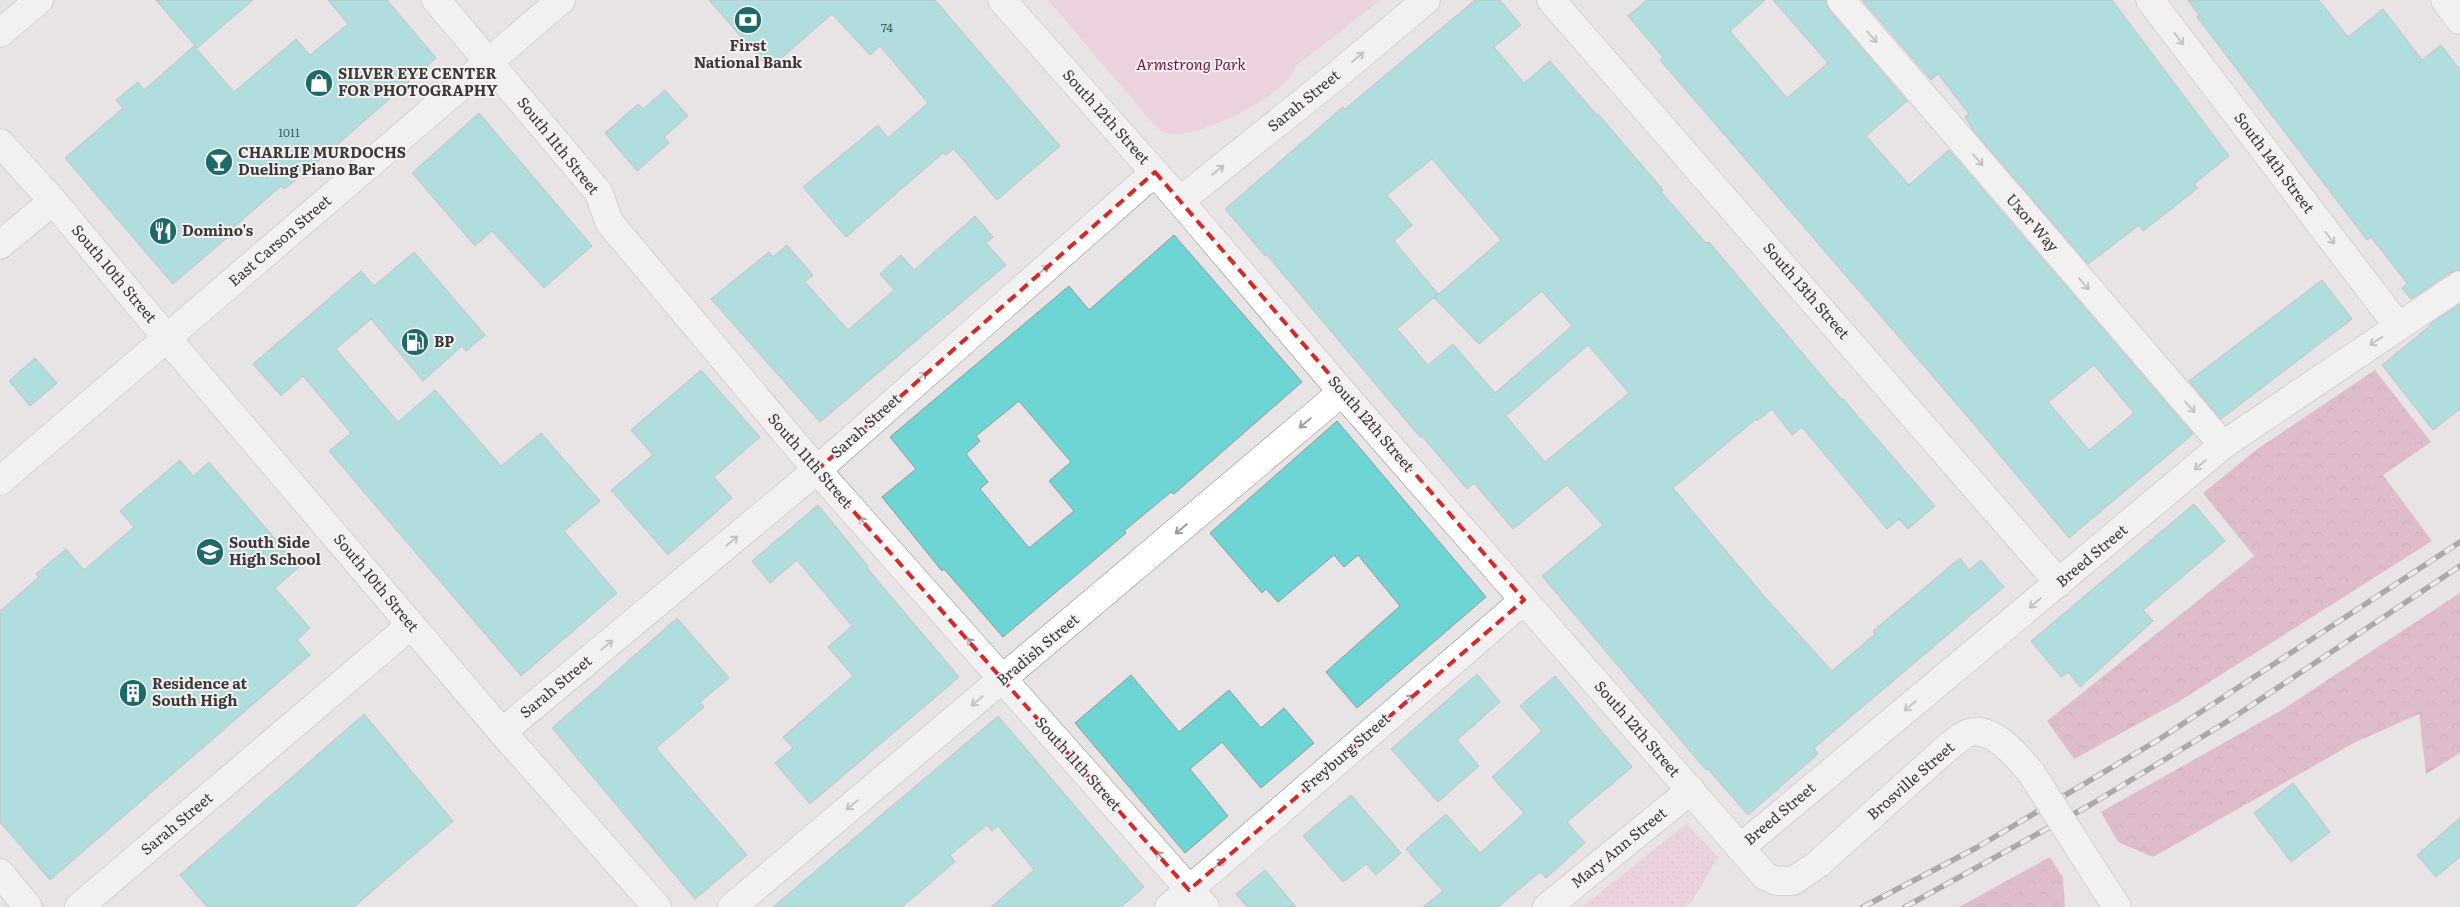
<svg xmlns="http://www.w3.org/2000/svg" width="2460" height="907" viewBox="0 0 2460 907" font-family="Literata,serif">
<style>
.grass{fill:url(#grass-dots)}
.forest{fill:url(#forest-crowns)}
.green{fill:#f2bdd4}
.building{fill:#6dd6d4;stroke:#959898;fill-rule:evenodd}
.lines{fill:none;stroke-linecap:round;stroke-linejoin:round}
.street-casing{stroke:#8f8b8d;stroke-width:29}
.secondary-casing{stroke:#8f8b8d;stroke-width:29}
.primary-casing{stroke:#8f8b8d;stroke-width:29}
.street{stroke:#fff;stroke-width:28}
.secondary{stroke:#fff;stroke-width:28}
.primary{stroke:#fff;stroke-width:28}
.rail-casing{stroke:#626061;stroke-width:5.5}
.rail{stroke:#f5f1f3;stroke-width:4;stroke-dasharray:11;stroke-linecap:butt}
.secondary-bridge-casing{stroke:#8f8b8d;stroke-width:29;stroke-linecap:butt}
.secondary-bridge{stroke:#fff;stroke-width:28}
.oneway{stroke:#9c9c9c}
.marked{fill:none;stroke:#d62828;stroke-width:4;stroke-dasharray:10 6;stroke-linejoin:round}
.labels{text-anchor:middle;stroke-width:4;stroke-linejoin:round;paint-order:stroke}
.number-label{font-size:12px;fill:#476060}
.poi-label{font-size:15px;font-weight:bold;fill:#3a3839;stroke:#f5f1f3;text-anchor:start}
.park-label{font-size:15px;font-style:italic;fill:#6f1949;stroke:#f5f1f3}
.street-label{font-size:15px;fill:#3a3839;stroke:#f5f1f3}
</style>
<defs>
<pattern id="grass-dots" width="8" height="8" patternUnits="userSpaceOnUse" patternTransform="scale(1.25)"><rect width="8" height="8" fill="#f2bdd4"/><path d="M2 2h.1M6 6h.1" fill="none" stroke="#d0a3b7" stroke-width="1.8" stroke-linecap="round"/></pattern>
<pattern id="forest-crowns" width="20" height="18" patternUnits="userSpaceOnUse" patternTransform="scale(1.25)"><rect width="20" height="18" fill="#d58cae"/><path d="M2 6a3 3 0 1 1 6 0M12 15a3 3 0 1 1 6 0" fill="none" stroke="#ae738f"/></pattern>
</defs>
<rect width="100%" height="100%" fill="#e8e4e6"/>
<!-- grass -->
<polygon class="grass" points="1686,824 1718,857 1692,902 1684,907 1582,907"/>
<!-- forest -->
<g class="forest">
<polygon points="2375,370 2431,442 2383,475 2432,541 2178,702 2074,759 2047,721 2254,556 2203,493 2256,450"/>
<polygon points="2460,593 2460,753 2426,774 2419,714 2354,743 2153,857 2118,842 2101,812 2282,710"/>
<polygon points="2050,857 2063,878 2065,907 1959,907"/>
</g>
<!-- green -->
<path class="green" d="M 1048,0 L 1381,0 L 1296,66 C 1288,95 1202,137 1172,134 C 1166,134 1160,130 1155,126 Z"/>
<!-- building -->
<g class="building">
<polygon points="156,0 253,0 197,48"/>
<polygon points="328,0 387,0 436,58 305,173 284,189 281,186 233,228 235,231 173,284 65,158 123,108 116,100 138,82 144,90 194,46 234,92 296,39 310,55 348,24"/>
<polygon points="709,0 935,0 1060,146 997,200 954,149 946,155 943,153 846,237 803,187 878,125 888,138 928,103 880,46 870,55 832,14 769,69"/>
<path d="M 1475,0 L 1500,0 L 1521,25 L 1494,47 L 1524,83 L 1550,61 L 1597,115 L 1598,114 L 1663,190 L 1661,192 L 1706,243 L 1709,242 L 1842,400 L 1843,399 L 1935,506 L 1908,529 L 1899,519 L 1887,529 L 1802,427 L 1792,435 L 1772,409 L 1757,421 L 1756,419 L 1673,488 L 1764,596 L 1832,671 L 1875,634 L 1873,631 L 1960,558 L 1969,570 L 1981,560 L 2004,587 L 1814,748 L 1818,754 L 1748,815 L 1708,769 L 1706,770 L 1542,576 L 1603,525 L 1567,485 L 1513,529 L 1474,483 L 1467,489 L 1422,436 L 1420,437 L 1266,254 L 1265,256 L 1225,209 L 1343,107 L 1345,109 ZM 1432,159 L 1501,240 L 1434,298 L 1479,344 L 1542,291 L 1572,326 L 1495,393 L 1453,344 L 1428,365 L 1397,329 L 1438,294 L 1394,241 L 1412,225 L 1387,195 ZM 1588,345 L 1629,393 L 1545,462 L 1506,416 Z"/>
<path d="M 1647,0 L 1765,0 L 1730,31 L 1787,98 L 1828,63 L 1773,0 L 1826,0 L 1829,10 L 1907,101 L 1866,136 L 1909,185 L 1949,150 L 2193,434 L 2069,538 L 1973,423 L 1660,60 L 1663,57 L 1628,16 ZM 2094,365 L 2134,413 L 2089,450 L 2048,402 Z"/>
<polygon points="1862,0 2112,0 2229,156 2194,184 2198,188 2143,231 2139,225 2088,264 1973,130 1965,117 1969,114 1938,74 1931,80"/>
<polygon points="2188,0 2319,0 2348,37 2383,9 2422,60 2441,45 2460,70 2460,270 2451,272 2411,299 2402,288 2407,283 2371,237 2367,240 2197,17 2199,15"/>
<polygon points="665,90 688,116 664,137 669,143 637,171 605,133 638,104 643,109"/>
<polygon points="479,113 592,246 544,288 492,231 475,246 412,173"/>
<polygon points="975,216 993,237 986,243 1006,265 820,422 711,299 769,252 773,257 787,245 813,275 805,282 848,330 894,290 880,274 901,255 914,270"/>
<path d="M 1174,235 L 1302,382 L 1174,494 L 1171,492 L 1124,531 L 1126,533 L 1003,637 L 944,569 L 942,571 L 882,497 L 916,469 L 890,437 L 1069,286 L 1089,310 ZM 1019,401 L 1071,462 L 1049,481 L 1074,511 L 1029,548 L 980,489 L 988,482 L 966,454 L 980,441 L 976,436 Z"/>
<polygon points="414,252 485,335 466,351 462,346 423,381 371,319 336,349 398,422 435,390 501,466 541,433 600,501 564,531 617,593 521,676 329,451 351,433 303,376 281,396 253,364 361,271 374,286"/>
<polygon points="2322,280 2352,319 2221,419 2189,381"/>
<polygon points="2460,304 2460,409 2433,430 2382,365 2431,325 2430,324"/>
<polygon points="35,358 57,383 30,406 9,381"/>
<polygon points="701,370 760,437 714,477 732,498 668,555 611,490 653,455 631,430"/>
<polygon points="1337,421 1486,597 1357,708 1326,672 1400,606 1358,555 1344,567 1334,555 1278,602 1266,589 1262,593 1210,533"/>
<polygon points="180,460 193,476 209,462 299,567 275,588 310,628 297,640 310,655 50,880 0,822 0,611 39,577 36,574 66,549 84,570 134,527 120,511"/>
<polygon points="2194,504 2225,541 2143,610 2153,621 2080,687 2068,672 2061,677 2031,641"/>
<polygon points="818,505 868,566 867,568 959,677 810,804 775,763 793,748 783,737 853,676 828,647 852,626 797,560 770,583 752,561"/>
<polygon points="677,618 729,678 700,702 704,707 656,748 747,855 695,899 552,728"/>
<polygon points="1477,674 1500,702 1457,740 1479,766 1438,802 1391,749"/>
<polygon points="1131,675 1179,732 1229,690 1261,728 1284,708 1314,743 1261,788 1222,742 1190,769 1228,816 1185,853 1075,723"/>
<polygon points="1555,676 1632,767 1567,822 1585,843 1546,878 1540,872 1498,907 1423,907 1443,891 1406,849 1446,814 1480,853 1524,813 1492,777 1542,731 1520,706"/>
<polygon points="364,714 453,821 354,907 207,907 180,875"/>
<polygon points="998,716 1144,887 1121,907 991,907 1034,870 998,826 992,831 987,825 950,855 955,862 902,907 773,907"/>
<polygon points="2293,783 2330,832 2291,862 2254,813"/>
<polygon points="1351,795 1401,853 1376,875 1366,864 1343,882 1303,836"/>
<polygon points="2460,818 2460,857 2436,877 2417,855"/>
<polygon points="1265,870 1296,907 1247,907 1236,894"/>
</g>
<g class="lines">
<defs>
<g id="street">
<polyline points="436,0 599,193 609,222 817,470 1205,907"/>
<polyline points="1551,0 2059,583"/>
<polyline points="1841,0 2223,445"/>
<polyline points="2150,0 2398,326"/>
<polyline points="2445,0 2460,20"/>
<polyline points="0,33 39,0"/>
<polyline points="1180,201 1337,75 1426,0"/>
<polyline points="0,245 53,201"/>
<polyline points="502,732 817,470 1155,172"/>
<polyline points="1740,848 2223,445 2460,285"/>
<polyline points="0,873 28,907"/>
<polyline points="79,907 411,625"/>
<polyline points="732,907 1342,392"/>
<polyline points="1169,907 1524,600"/>
<polyline points="1547,907 1691,790"/>
</g>
<g id="secondary">
<path d="M 1002,0 L 1180,201 L 1342,392 L 1765,876 L 1776,881 L 1793,881 L 1818,864 L 1949,746 C 1955,742 1962,735 1969,733 C 1993,725 2019,758 2032,774"/>
<polyline points="0,143 53,201 166,337 502,732 657,907"/>
<polyline points="2088,862 2117,907"/>
</g>
<polyline id="primary" points="0,481 561,0"/>
</defs>
<!-- street casing -->
<use href="#street" class="street-casing"/>
<!-- secondary casing -->
<use href="#secondary" class="secondary-casing"/>
<!-- primary casing -->
<use href="#primary" class="primary-casing"/>
<!-- street -->
<use href="#street" class="street"/>
<!-- secondary -->
<use href="#secondary" class="secondary"/>
<!-- primary -->
<use href="#primary" class="primary"/>
<defs>
<g id="rail">
<polyline points="1863,907 1976,848 2158,740 2460,542"/>
<polyline points="1905,907 2090,805 2228,721 2460,566"/>
</g>
</defs>
<!-- rail casing -->
<use href="#rail" class="rail-casing"/>
<!-- rail -->
<use href="#rail" class="rail"/>
<defs>
<polyline id="secondary-bridge" points="2032,774 2088,862"/>
</defs>
<!-- secondary-bridge casing -->
<use href="#secondary-bridge" class="secondary-bridge-casing"/>
<!-- secondary-bridge -->
<use href="#secondary-bridge" class="secondary-bridge"/>
</g>
<!-- one-way arrows -->
<defs><path id="oneway-shaft" d="M-6 0H5M1.5-3L5.5 0L1.5 3" fill="none" stroke-width="1.6" stroke-linecap="round" stroke-linejoin="round" transform="scale(1.25)"/></defs>
<g class="oneway">
<use href="#oneway-shaft" transform="translate(1872 37) rotate(49)"/>
<use href="#oneway-shaft" transform="translate(2179 39) rotate(53)"/>
<use href="#oneway-shaft" transform="translate(1358 57) rotate(-40)"/>
<use href="#oneway-shaft" transform="translate(1978 160) rotate(49)"/>
<use href="#oneway-shaft" transform="translate(1218 170) rotate(-39)"/>
<use href="#oneway-shaft" transform="translate(2330 238) rotate(53)"/>
<use href="#oneway-shaft" transform="translate(1043 270) rotate(-41)"/>
<use href="#oneway-shaft" transform="translate(2084 284) rotate(49)"/>
<use href="#oneway-shaft" transform="translate(2376 341) rotate(146)"/>
<use href="#oneway-shaft" transform="translate(921 377) rotate(-42)"/>
<use href="#oneway-shaft" transform="translate(2190 407) rotate(49)"/>
<use href="#oneway-shaft" transform="translate(1305 423) rotate(140)"/>
<use href="#oneway-shaft" transform="translate(2200 465) rotate(140)"/>
<use href="#oneway-shaft" transform="translate(864 523) rotate(-132)"/>
<use href="#oneway-shaft" transform="translate(1181 529) rotate(140)"/>
<use href="#oneway-shaft" transform="translate(732 541) rotate(-40)"/>
<use href="#oneway-shaft" transform="translate(2035 603) rotate(140)"/>
<use href="#oneway-shaft" transform="translate(972 644) rotate(-132)"/>
<use href="#oneway-shaft" transform="translate(607 645) rotate(-40)"/>
<use href="#oneway-shaft" transform="translate(1408 700) rotate(-41)"/>
<use href="#oneway-shaft" transform="translate(977 701) rotate(140)"/>
<use href="#oneway-shaft" transform="translate(1910 706) rotate(140)"/>
<use href="#oneway-shaft" transform="translate(852 805) rotate(140)"/>
<use href="#oneway-shaft" transform="translate(1161 857) rotate(-132)"/>
<use href="#oneway-shaft" transform="translate(1219 864) rotate(-41)"/>
</g>
<!-- marked area -->
<path d="M0 0H2460V907H0ZM 1155,172 L 1524,600 L 1189,890 L 817,470 Z" fill="#e8e4e6" fill-opacity=".55" fill-rule="evenodd"/>
<path class="marked" d="M 1155,172 L 1524,600 L 1189,890 L 817,470 Z"/>
<!-- icons -->
<defs>
<symbol id="bank-disc" viewBox="-11 -11 22 22"><circle r="9.5" fill="#1d6a69" stroke="#f5f1f3"/><path d="M-6-4H6V4H-6ZM0-2.3a2.3 2.3 0 1 0 0 4.6a2.3 2.3 0 1 0 0-4.6Z" fill="#fff"/></symbol>
<symbol id="shop-disc" viewBox="-11 -11 22 22"><circle r="9.5" fill="#1d6a69" stroke="#f5f1f3"/><path d="M-5-2.5h2.3a2.7 3.5 0 0 1 5.4 0H5L5.5 6h-11ZM-1.5-2.5h3a1.5 2.3 0 0 0-3 0Z" fill="#fff"/></symbol>
<symbol id="bar-disc" viewBox="-11 -11 22 22"><circle r="9.5" fill="#1d6a69" stroke="#f5f1f3"/><path d="M-6-5H6L.8 .8V4.5H3.5V6h-7V4.5H-.8V.8Z" fill="#fff"/></symbol>
<symbol id="restaurant-disc" viewBox="-11 -11 22 22"><circle r="9.5" fill="#1d6a69" stroke="#f5f1f3"/><path d="M-5-6h1v4h1v-4h1v4h1v-4h1v5L-1.5 .5V6h-2V.5L-5-1ZM5-6V6H3V1.5H1.5Q1.5-4 5-6Z" fill="#fff"/></symbol>
<symbol id="fuel-disc" viewBox="-11 -11 22 22"><circle r="9.5" fill="#1d6a69" stroke="#f5f1f3"/><path d="M-5.5-6h7V0h2V4h1.3V-2.5L3-4.5l.8-.8L6-3V5H2.5V1h-1V6h-7ZM-4.2-4.7v3.2H.2V-4.7Z" fill="#fff"/></symbol>
<symbol id="school-disc" viewBox="-11 -11 22 22"><circle r="9.5" fill="#1d6a69" stroke="#f5f1f3"/><path d="M0-5L7-2L0 1L-7-2ZM-4 1L0 2.5L4 1V4Q0 6-4 4Z" fill="#fff"/></symbol>
<symbol id="building-disc" viewBox="-11 -11 22 22"><circle r="9.5" fill="#1d6a69" stroke="#f5f1f3"/><path d="M-4-6H4V6H1V3H-1V6H-4ZM-2.5-4.3h1.7v1.8h-1.7ZM.8-4.3h1.7v1.8H.8ZM-2.5-1h1.7V.8h-1.7ZM.8-1h1.7V.8H.8Z" fill="#fff"/></symbol>
</defs>
<g fill-rule="evenodd">
<use href="#bank-disc" x="732" y="4" width="32" height="32"/>
<use href="#shop-disc" x="303" y="67" width="32" height="32"/>
<use href="#bar-disc" x="203" y="146" width="32" height="32"/>
<use href="#restaurant-disc" x="147" y="215" width="32" height="32"/>
<use href="#fuel-disc" x="399" y="326" width="32" height="32"/>
<use href="#school-disc" x="194" y="536" width="32" height="32"/>
<use href="#building-disc" x="117" y="677" width="32" height="32"/>
</g>
<g class="labels">
<!-- number labels -->
<g class="number-label">
<text x="887" y="32">74</text>
<text x="289" y="137">1011</text>
</g>
<!-- poi labels -->
<g class="poi-label">
<text x="748" y="51" text-anchor="middle">First<tspan x="748" dy="17">National Bank</tspan></text>
<text x="338" y="79">SILVER EYE CENTER<tspan x="338" dy="17">FOR PHOTOGRAPHY</tspan></text>
<text x="238" y="158">CHARLIE MURDOCHS<tspan x="238" dy="17">Dueling Piano Bar</tspan></text>
<text x="182" y="236">Domino's</text>
<text x="434" y="347">BP</text>
<text x="229" y="548">South Side<tspan x="229" dy="17">High School</tspan></text>
<text x="152" y="689">Residence at<tspan x="152" dy="17">South High</tspan></text>
</g>
<!-- park labels -->
<g class="park-label">
<text x="1191" y="70">Armstrong Park</text>
</g>
<!-- street labels -->
<g class="street-label">
<text transform="translate(1304 101) rotate(-39)" y="5">Sarah Street</text>
<text transform="translate(1106 117) rotate(48)" y="5">South 12th Street</text>
<text transform="translate(558 146) rotate(51)" y="5">South 11th Street</text>
<text transform="translate(2274 163) rotate(53)" y="5">South 14th Street</text>
<text transform="translate(2032 223) rotate(49)" y="5">Uxor Way</text>
<text transform="translate(280 241) rotate(-41)" y="5">East Carson Street</text>
<text transform="translate(114 274) rotate(50)" y="5">South 10th Street</text>
<text transform="translate(1806 291) rotate(49)" y="5">South 13th Street</text>
<text transform="translate(1371 424) rotate(49)" y="5">South 12th Street</text>
<text transform="translate(866 426) rotate(-42)" y="5">Sarah Street</text>
<text transform="translate(810 461) rotate(49)" y="5">South 11th Street</text>
<text transform="translate(2092 556) rotate(-40)" y="5">Breed Street</text>
<text transform="translate(376 583) rotate(50)" y="5">South 10th Street</text>
<text transform="translate(1038 650) rotate(-40)" y="5">Bradish Street</text>
<text transform="translate(556 687) rotate(-40)" y="5">Sarah Street</text>
<text transform="translate(1637 729) rotate(49)" y="5">South 12th Street</text>
<text transform="translate(1346 753) rotate(-41)" y="5">Freyburg Street</text>
<text transform="translate(1078 764) rotate(48)" y="5">South 11th Street</text>
<text transform="translate(1911 781) rotate(-41)" y="5">Brosville Street</text>
<text transform="translate(1780 814) rotate(-40)" y="5">Breed Street</text>
<text transform="translate(177 824) rotate(-40)" y="5">Sarah Street</text>
<text transform="translate(1619 848) rotate(-39)" y="5">Mary Ann Street</text>
</g>
</g>
</svg>
